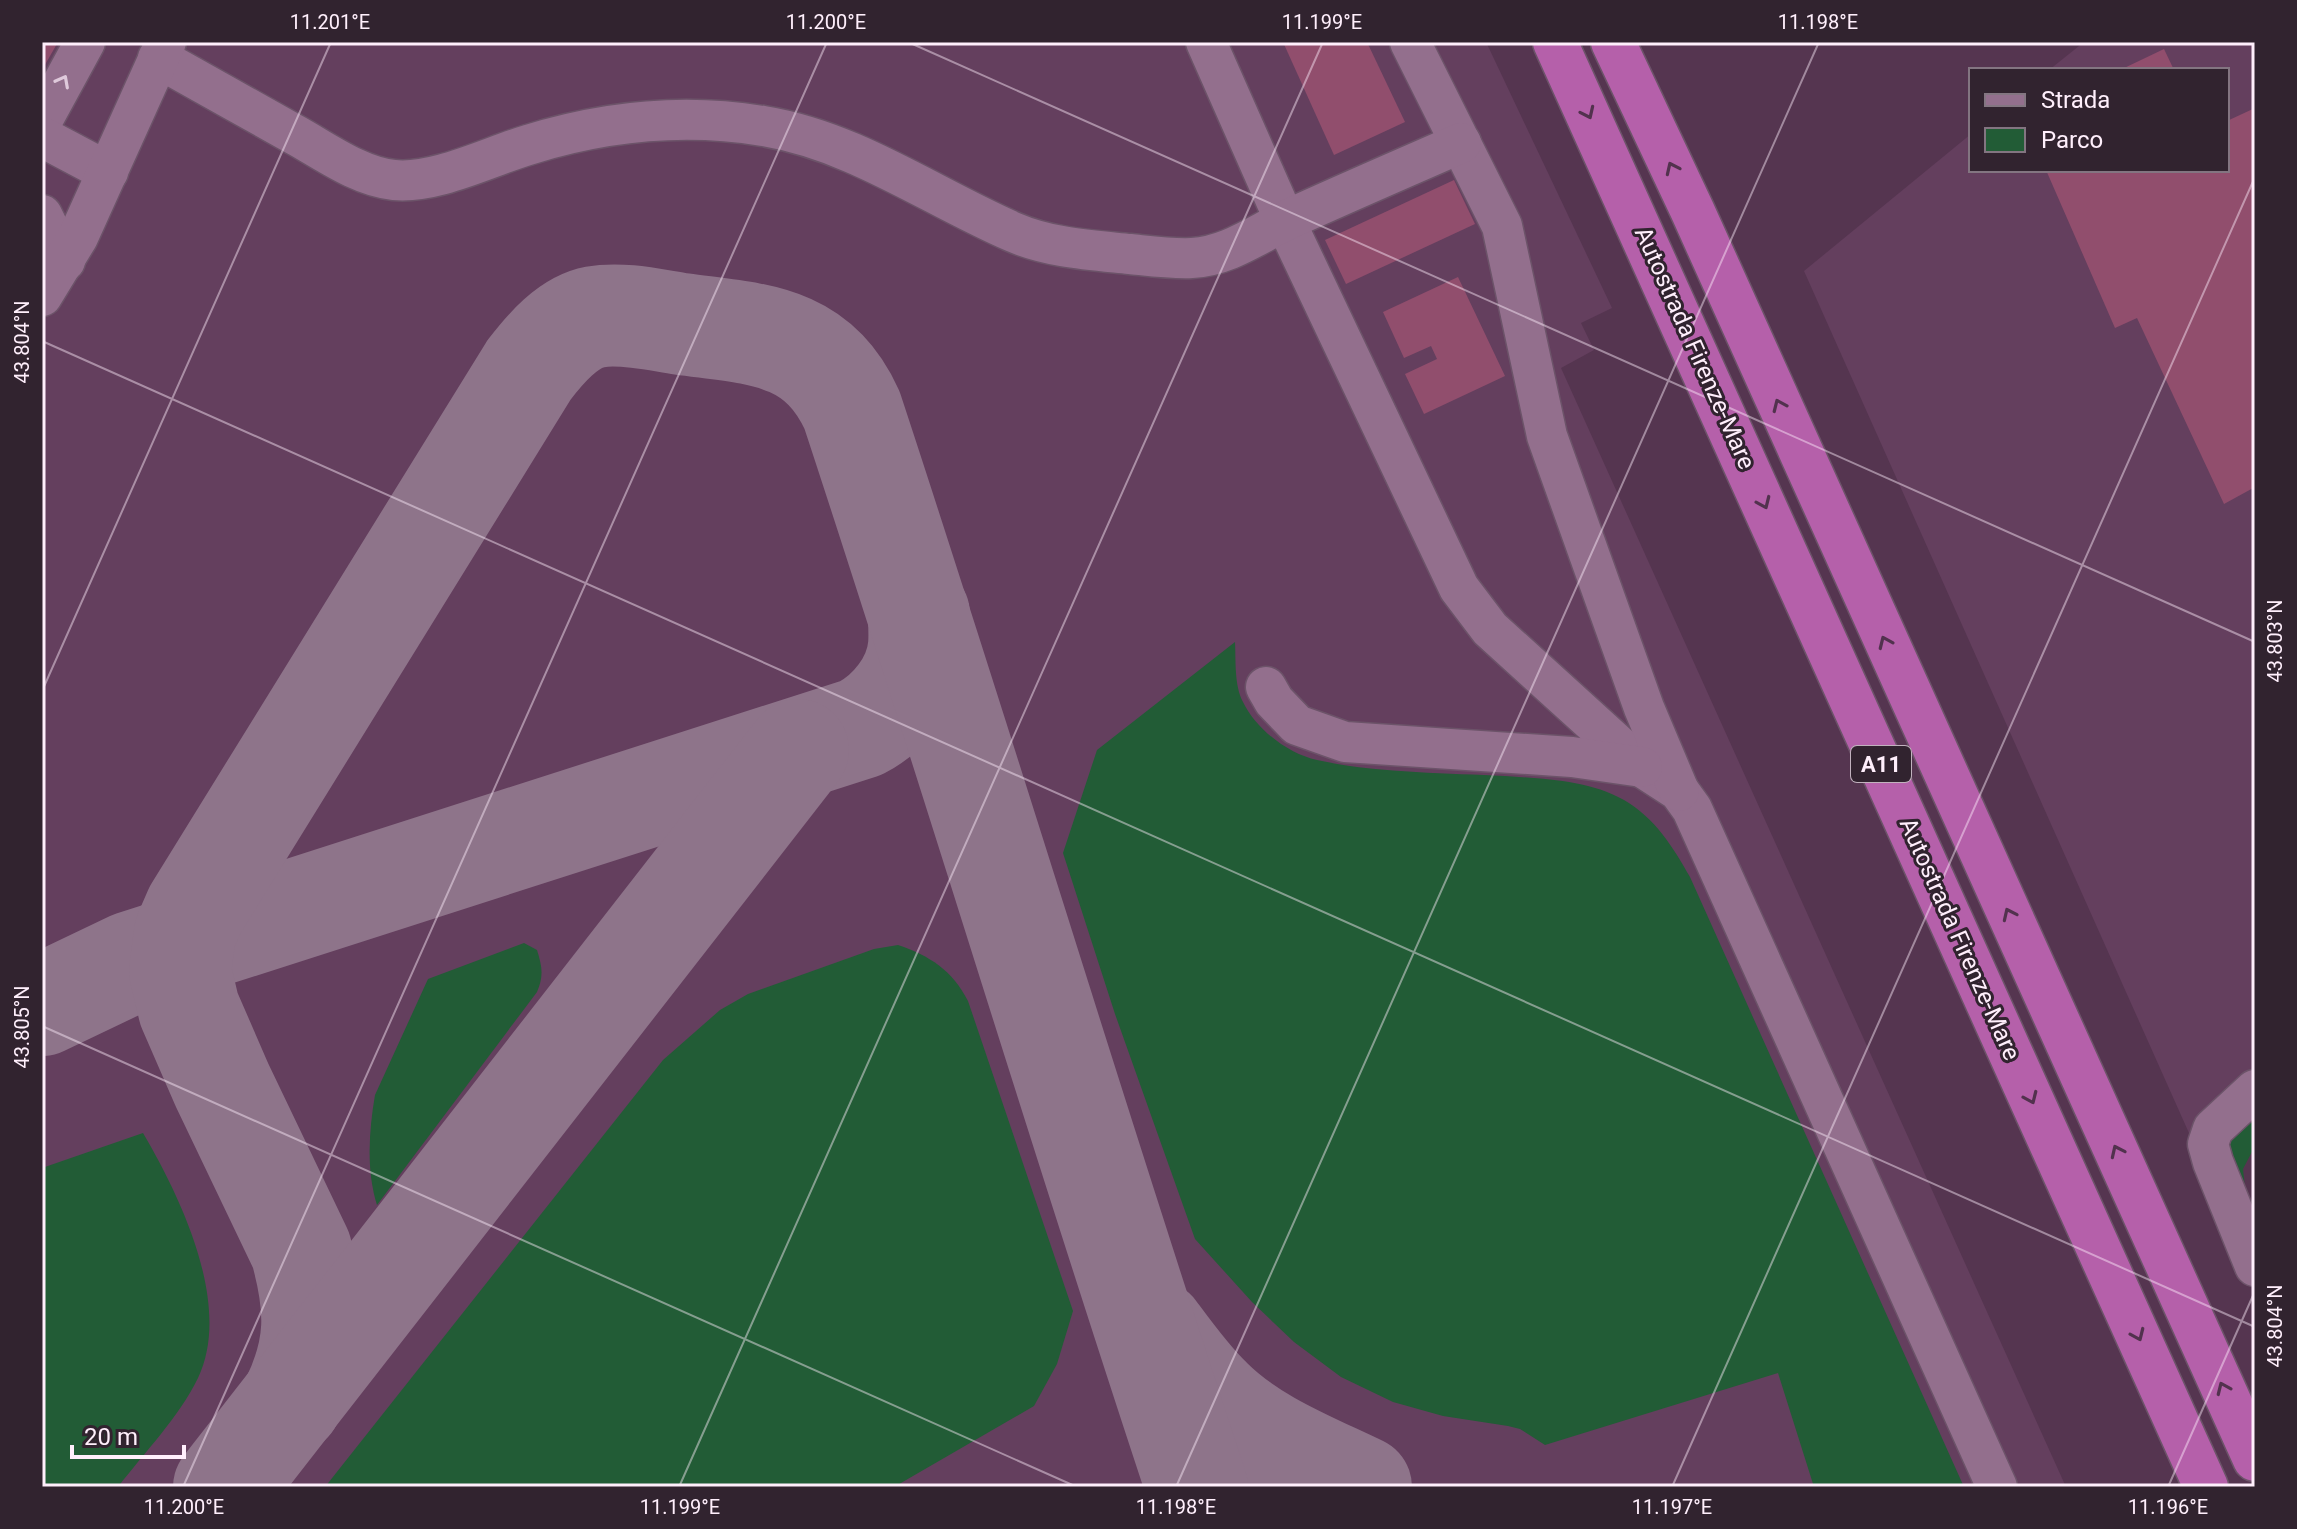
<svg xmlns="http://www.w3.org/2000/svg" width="2297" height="1529" viewBox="0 0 2297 1529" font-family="Roboto,sans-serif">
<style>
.built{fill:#643f5e}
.green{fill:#225c36}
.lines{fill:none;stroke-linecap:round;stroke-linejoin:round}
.taxiway{stroke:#8e748a;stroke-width:102}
.building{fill:#914e6d}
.minor-casing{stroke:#6c5369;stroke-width:43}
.highway-casing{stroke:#6c5369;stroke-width:47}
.minor{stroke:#936f8d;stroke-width:40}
.highway{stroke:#b560aa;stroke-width:44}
.oneway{stroke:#dfc9db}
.oneway2{stroke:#52324e}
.ticks{fill:none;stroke:#ffeffc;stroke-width:2;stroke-opacity:0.45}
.labels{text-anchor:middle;stroke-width:6;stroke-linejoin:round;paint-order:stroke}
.shield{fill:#31232f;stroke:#c1b2be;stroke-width:2}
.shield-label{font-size:22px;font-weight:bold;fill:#ffeffc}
.street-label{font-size:24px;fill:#ffeffc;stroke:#31232f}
.neatline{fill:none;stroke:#ffeffc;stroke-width:3}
.ticks-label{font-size:20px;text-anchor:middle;fill:#ffeffc}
</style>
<rect width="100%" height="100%" fill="#553550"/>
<!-- built -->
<g class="built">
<polygon points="42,42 1486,42 1612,308 1581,323 1594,350 1561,368 2066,1487 42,1487"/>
<polygon points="2084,42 2255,42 2255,1083 2193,1142 1804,271 1971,134 1971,170 2227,170 2227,70 2049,70"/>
</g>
<!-- green -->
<g class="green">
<path d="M 1235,642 C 1236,660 1234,685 1243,702 C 1256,729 1288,754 1317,760 C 1375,773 1446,773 1505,776 C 1545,779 1588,780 1624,800 C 1655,818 1673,847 1690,877 L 1964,1487 L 1814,1487 L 1778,1373 L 1545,1445 L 1520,1429 L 1508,1426 L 1443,1416 L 1393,1402 L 1341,1377 L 1294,1342 L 1252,1302 L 1195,1239 L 1115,1014 L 1063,853 L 1097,750 Z"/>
<path d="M 524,943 L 537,950 C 542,966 544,976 537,992 L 377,1205 C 366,1170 369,1130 375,1095 L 428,979 Z"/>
<path d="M 898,945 C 930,956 952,970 968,1001 L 1073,1311 L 1057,1364 L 1034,1406 L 894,1487 L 325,1487 L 663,1060 L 720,1010 L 748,994 L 874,949 Z"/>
<polygon points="2255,1105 2255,1146 2243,1169 2245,1188 2255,1221 2226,1163 2230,1136"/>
<path d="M 143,1133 C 180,1196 233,1305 198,1378 C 179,1417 144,1453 118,1487 L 42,1487 L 42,1168 Z"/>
</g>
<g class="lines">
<!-- taxiway -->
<g class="taxiway">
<path d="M 42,1005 L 132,962 L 861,728 C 890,713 916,681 919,646 C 920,636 919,625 919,614"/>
<path d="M 1155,1331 C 1172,1354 1190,1379 1211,1399 C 1252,1440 1309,1462 1361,1487"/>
<path d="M 291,1402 C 318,1348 317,1308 301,1250 L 222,1085 L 189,1009 L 180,971 L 185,933 L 195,910 L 529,370 C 545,349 568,322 595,317 C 622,312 655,320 682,324 C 755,334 817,333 852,410 C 970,768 1078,1129 1197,1487"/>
<polyline points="224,1487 798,750"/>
</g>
</g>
<!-- building -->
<g class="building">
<polygon points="42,42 58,42 42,70"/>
<polygon points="1283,42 1367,42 1405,122 1334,155"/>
<polygon points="2164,49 2174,70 2120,70"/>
<polygon points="2255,108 2255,487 2224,504 2137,318 2115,328 2046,170 2227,170 2227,121"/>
<polygon points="1454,180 1475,224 1346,284 1325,240"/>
<polygon points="1458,277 1505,376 1424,414 1405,374 1437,359 1431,346 1404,358 1383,312"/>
</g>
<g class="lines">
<defs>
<g id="minor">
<polyline points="1206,42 1285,221 1459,588 1490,629 1642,767 1679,791 1692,809 1997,1487"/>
<polyline points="1410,42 1502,226 1547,436 1644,708 1679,791"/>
<path d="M 158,58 C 205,84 252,111 299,137 C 327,153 361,177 394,180 C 436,184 488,157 528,145 C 605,121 683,113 763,126 C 855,141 930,196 1013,232 C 1050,248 1090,250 1130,254 C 1150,256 1172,259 1192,258 C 1229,256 1257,234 1289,219 C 1346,193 1404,168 1461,143"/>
<polyline points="42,121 85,42"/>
<polyline points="42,137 108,172"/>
<polyline points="42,215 65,261"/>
<polyline points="42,296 78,237 166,42"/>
<polyline points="1266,687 1274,701 1297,725 1345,742 1572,757 1642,767"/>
<polyline points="2255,1090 2213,1129 2208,1144 2213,1162 2255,1266"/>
</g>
<g id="highway">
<polyline points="1555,42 2206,1487"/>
<polyline points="1613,42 1693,212 2255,1459"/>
</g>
</defs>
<!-- minor casing -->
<use href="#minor" class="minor-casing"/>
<!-- highway casing -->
<use href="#highway" class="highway-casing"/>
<!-- minor -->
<use href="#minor" class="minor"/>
<!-- highway -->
<use href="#highway" class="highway"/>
</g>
<!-- one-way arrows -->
<defs><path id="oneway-chevron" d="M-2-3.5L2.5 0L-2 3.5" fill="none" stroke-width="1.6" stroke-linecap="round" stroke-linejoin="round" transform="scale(2)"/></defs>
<use class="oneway" href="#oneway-chevron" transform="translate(63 81) rotate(-62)"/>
<g class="oneway2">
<use href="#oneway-chevron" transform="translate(1588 113) rotate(65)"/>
<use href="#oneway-chevron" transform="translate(1672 168) rotate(-115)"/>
<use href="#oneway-chevron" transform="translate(1779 405) rotate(-114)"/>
<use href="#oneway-chevron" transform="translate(1764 503) rotate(66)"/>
<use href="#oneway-chevron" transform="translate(1885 642) rotate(-114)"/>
<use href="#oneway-chevron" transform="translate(2009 914) rotate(-115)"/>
<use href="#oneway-chevron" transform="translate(2031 1098) rotate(66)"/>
<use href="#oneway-chevron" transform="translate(2117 1151) rotate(-115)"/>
<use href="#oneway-chevron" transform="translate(2138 1335) rotate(66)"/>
<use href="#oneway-chevron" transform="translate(2223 1388) rotate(-114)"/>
</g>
<!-- ticks -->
<path class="ticks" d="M 908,42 L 2255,642M 42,341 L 2255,1327M 42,691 L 331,42M 42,1026 L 1077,1487M 183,1487 L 827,42M 679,1487 L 1323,42M 1176,1487 L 1819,42M 1672,1487 L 2255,177M 2168,1487 L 2255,1291"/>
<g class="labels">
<!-- shield labels -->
<rect class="shield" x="1851" y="746" width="60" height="36" rx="6"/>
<g class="shield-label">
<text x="1881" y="772">A11</text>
</g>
<!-- street labels -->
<g class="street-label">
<text transform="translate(1695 348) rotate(66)" y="8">Autostrada Firenze-Mare</text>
<text transform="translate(1960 939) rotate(66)" y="8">Autostrada Firenze-Mare</text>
</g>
</g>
<!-- border -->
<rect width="2297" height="1529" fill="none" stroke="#31232f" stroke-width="88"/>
<!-- legend -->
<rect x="1969" y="68" width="260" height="104" fill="#31232f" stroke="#837581" stroke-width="2"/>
<rect x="1985" y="94" width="40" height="12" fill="#936f8d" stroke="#837581" stroke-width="2"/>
<text x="2041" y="108" font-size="24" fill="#ffeffc">Strada</text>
<rect x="1985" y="128" width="40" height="24" fill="#225c36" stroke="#837581" stroke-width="2"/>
<text x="2041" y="148" font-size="24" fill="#ffeffc">Parco</text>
<!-- scale -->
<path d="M72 1445v12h112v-12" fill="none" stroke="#ffeffc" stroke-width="4"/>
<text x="84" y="1445" font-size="24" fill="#ffeffc" stroke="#31232f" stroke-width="6" paint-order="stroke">20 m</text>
<rect x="44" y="44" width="2209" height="1441" class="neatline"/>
<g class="ticks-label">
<text x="330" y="29">11.201°E</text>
<text x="826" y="29">11.200°E</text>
<text x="1322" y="29">11.199°E</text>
<text x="1818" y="29">11.198°E</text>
<text transform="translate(22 342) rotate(-90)" y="7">43.804°N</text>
<text transform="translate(2275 641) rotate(-90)" y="7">43.803°N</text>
<text transform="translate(22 1027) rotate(-90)" y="7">43.805°N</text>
<text transform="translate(2275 1326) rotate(-90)" y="7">43.804°N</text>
<text x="184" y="1514">11.200°E</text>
<text x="680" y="1514">11.199°E</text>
<text x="1176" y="1514">11.198°E</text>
<text x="1672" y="1514">11.197°E</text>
<text x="2168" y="1514">11.196°E</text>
</g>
</svg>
